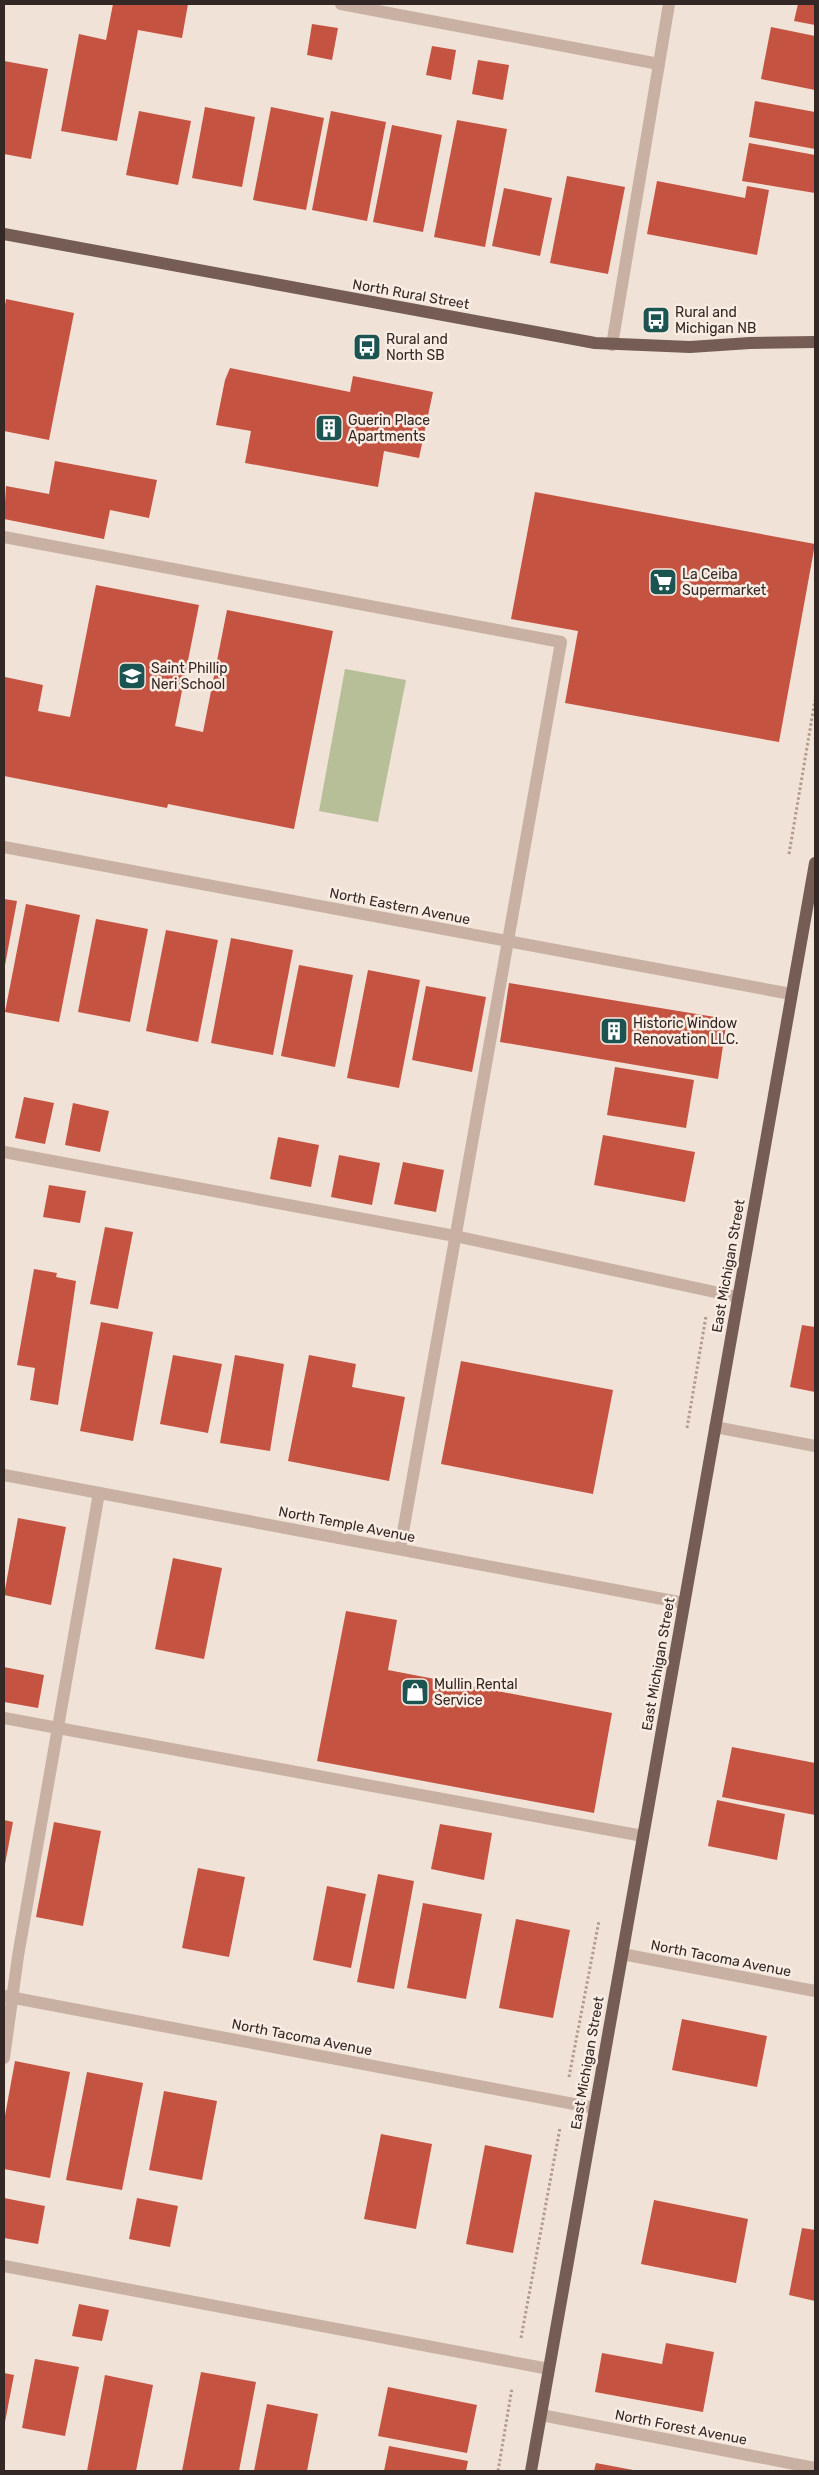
<svg xmlns="http://www.w3.org/2000/svg" width="819" height="2475" viewBox="0 0 819 2475" font-family="Rubik,sans-serif">
<style>
.green{fill:#b6bf98}
.building{fill:#c55341}
.lines{fill:none;stroke-linecap:round;stroke-linejoin:round}
.path{stroke:#b49a8e;stroke-width:3;stroke-dasharray:2.5 2.5;stroke-linecap:butt}
.minor{stroke:#c8b0a3;stroke-width:12}
.major{stroke:#755d56;stroke-width:12}
.labels{text-anchor:middle;stroke-width:5;stroke-linejoin:round;paint-order:stroke}
.street-label{font-size:14px;fill:#332825;stroke:#f8ece3}
.poi-label{font-size:14px;fill:#332825;stroke:#f8ece3;text-anchor:start}
</style>
<rect width="100%" height="100%" fill="#f0e2d7"/>
<!-- green -->
<polygon class="green" points="345,669 406,680 378,822 319,811"/>
<!-- building -->
<g class="building">
<polygon points="113,4 188,4 182,38 138,30 117,141 61,131 79,34 106,40"/>
<polygon points="798,4 815,4 815,25 794,21"/>
<polygon points="312,24 338,28 332,60 307,55"/>
<polygon points="771,27 815,36 815,90 761,79"/>
<polygon points="432,46 456,50 451,80 426,75"/>
<polygon points="478,60 509,65 503,100 472,94"/>
<polygon points="4,61 48,69 31,159 4,154"/>
<polygon points="755,101 815,112 815,149 749,137"/>
<polygon points="205,107 255,117 242,187 192,178"/>
<polygon points="271,107 324,118 306,210 253,200"/>
<polygon points="139,111 191,121 178,185 126,175"/>
<polygon points="331,111 386,122 367,221 312,210"/>
<polygon points="457,120 507,129 485,247 434,237"/>
<polygon points="392,125 442,135 423,232 373,222"/>
<polygon points="749,143 815,155 815,193 742,181"/>
<polygon points="567,176 625,187 608,274 550,263"/>
<polygon points="657,181 745,198 747,186 769,190 757,255 647,234"/>
<polygon points="504,188 552,198 540,256 492,246"/>
<polygon points="6,299 74,313 49,440 4,431 4,311"/>
<polygon points="230,368 350,392 353,376 433,392 419,458 384,451 378,487 245,463 251,431 216,425 225,380"/>
<polygon points="55,461 157,480 149,518 110,510 104,539 4,519 6,486 49,494"/>
<polygon points="535,492 815,544 779,742 565,703 578,631 511,619"/>
<polygon points="96,585 199,605 175,726 203,732 227,610 333,631 294,829 168,804 167,808 4,776 5,677 43,685 38,711 70,717"/>
<polygon points="4,899 17,901 5,965 4,965"/>
<polygon points="26,904 80,915 59,1022 5,1012"/>
<polygon points="96,919 148,929 130,1022 78,1012"/>
<polygon points="166,930 218,940 198,1042 146,1031"/>
<polygon points="231,938 293,950 273,1055 211,1043"/>
<polygon points="299,965 353,975 335,1067 281,1056"/>
<polygon points="368,970 420,980 399,1088 347,1078"/>
<polygon points="509,983 727,1019 718,1079 500,1042"/>
<polygon points="426,986 486,997 472,1072 412,1060"/>
<polygon points="615,1067 694,1080 686,1128 607,1115"/>
<polygon points="24,1097 54,1103 45,1144 15,1138"/>
<polygon points="73,1103 109,1111 100,1152 65,1145"/>
<polygon points="603,1135 695,1152 685,1202 594,1185"/>
<polygon points="278,1137 319,1145 311,1187 270,1179"/>
<polygon points="339,1155 380,1163 372,1205 331,1197"/>
<polygon points="403,1162 444,1170 436,1212 394,1204"/>
<polygon points="49,1185 86,1191 80,1223 43,1217"/>
<polygon points="105,1227 133,1232 118,1309 90,1304"/>
<polygon points="34,1269 57,1273 56,1277 76,1281 58,1405 30,1400 35,1368 17,1365"/>
<polygon points="101,1322 153,1332 133,1441 80,1431"/>
<polygon points="802,1325 815,1327 815,1392 790,1387"/>
<polygon points="173,1355 222,1364 208,1433 160,1424"/>
<polygon points="235,1355 284,1364 270,1451 220,1443"/>
<polygon points="309,1355 356,1364 352,1387 405,1397 389,1481 288,1461"/>
<polygon points="461,1361 613,1390 593,1494 441,1464"/>
<polygon points="18,1518 66,1527 51,1605 4,1595"/>
<polygon points="173,1558 222,1568 204,1659 155,1649"/>
<polygon points="346,1611 397,1620 388,1670 612,1713 594,1813 317,1761"/>
<polygon points="4,1667 44,1675 38,1708 4,1702"/>
<polygon points="732,1747 815,1763 815,1815 722,1797"/>
<polygon points="717,1800 785,1814 777,1860 708,1846"/>
<polygon points="4,1820 13,1822 5,1864 4,1864"/>
<polygon points="54,1822 101,1831 83,1926 36,1917"/>
<polygon points="440,1824 492,1833 484,1880 431,1869"/>
<polygon points="198,1868 245,1877 229,1957 182,1948"/>
<polygon points="378,1874 414,1881 394,1989 357,1982"/>
<polygon points="327,1886 366,1894 351,1968 313,1960"/>
<polygon points="423,1903 482,1914 466,1999 407,1988"/>
<polygon points="516,1919 570,1930 553,2018 499,2008"/>
<polygon points="682,2019 767,2036 757,2087 672,2070"/>
<polygon points="15,2061 70,2072 50,2178 4,2169 4,2121"/>
<polygon points="87,2072 143,2083 122,2190 66,2180"/>
<polygon points="164,2091 217,2101 202,2180 149,2170"/>
<polygon points="381,2134 432,2144 416,2229 364,2219"/>
<polygon points="485,2145 532,2155 513,2253 466,2244"/>
<polygon points="4,2198 45,2206 38,2244 4,2238"/>
<polygon points="137,2198 178,2206 170,2247 129,2239"/>
<polygon points="654,2200 748,2219 736,2283 641,2264"/>
<polygon points="802,2228 815,2230 815,2301 789,2295"/>
<polygon points="79,2304 109,2310 102,2341 72,2336"/>
<polygon points="666,2343 714,2352 703,2412 595,2392 602,2353 662,2364"/>
<polygon points="35,2359 79,2367 65,2436 22,2428"/>
<polygon points="201,2372 256,2382 239,2471 182,2471"/>
<polygon points="4,2373 14,2375 5,2422 4,2422"/>
<polygon points="105,2375 153,2385 136,2471 87,2471"/>
<polygon points="388,2387 477,2405 467,2453 378,2436"/>
<polygon points="267,2404 318,2414 307,2471 254,2471"/>
<polygon points="389,2446 468,2461 466,2471 384,2471"/>
<polygon points="596,2463 633,2470 633,2471 594,2471"/>
</g>
<g class="lines">
<!-- path -->
<g class="path">
<polyline points="789,854 815,700"/>
<polyline points="687,1428 706,1316"/>
<polyline points="569,2077 599,1921"/>
<polyline points="521,2338 560,2128"/>
<polyline points="498,2471 512,2388"/>
</g>
<!-- minor -->
<g class="minor">
<polyline points="341,4 659,64"/>
<polyline points="612,345 669,4"/>
<polyline points="4,537 561,642 400,1549"/>
<polyline points="4,847 791,994"/>
<polyline points="4,1152 455,1236 738,1297"/>
<polyline points="715,1427 815,1446"/>
<polyline points="4,1475 684,1603"/>
<polyline points="4,1718 643,1836"/>
<polyline points="622,1954 815,1991"/>
<polyline points="4,1996 595,2108"/>
<polyline points="4,2058 18,1956 99,1493"/>
<polyline points="4,2266 549,2369"/>
<polyline points="541,2415 815,2468"/>
</g>
<!-- major -->
<g class="major">
<polyline points="4,234 595,343 690,347 750,343 815,342"/>
<polyline points="531,2471 815,863"/>
</g>
</g>
<!-- icons -->
<defs>
<symbol id="bus-square" viewBox="-11 -11 22 22"><rect x="-9" y="-9" width="18" height="18" rx="4" fill="#1c5452" stroke="#f8ece3"/><path d="M-5-6H5V4H4V6H2V4H-2V6H-4V4H-5ZM-3.5-4V0h7V-4ZM-3.5 1.2v1.5H-2V1.2ZM2 1.2v1.5H3.5V1.2Z" fill="#fff"/></symbol>
<symbol id="building-square" viewBox="-11 -11 22 22"><rect x="-9" y="-9" width="18" height="18" rx="4" fill="#1c5452" stroke="#f8ece3"/><path d="M-4-6H4V6H1V3H-1V6H-4ZM-2.5-4.3h1.7v1.8h-1.7ZM.8-4.3h1.7v1.8H.8ZM-2.5-1h1.7V.8h-1.7ZM.8-1h1.7V.8H.8Z" fill="#fff"/></symbol>
<symbol id="supermarket-square" viewBox="-11 -11 22 22"><rect x="-9" y="-9" width="18" height="18" rx="4" fill="#1c5452" stroke="#f8ece3"/><path d="M-6-5.5h2.5l.6 2H6L4.5 2H-2.5L-4.4-4H-6ZM-1.5 3.2a1.3 1.3 0 1 0 .1 0ZM3 3.2a1.3 1.3 0 1 0 .1 0Z" fill="#fff"/></symbol>
<symbol id="school-square" viewBox="-11 -11 22 22"><rect x="-9" y="-9" width="18" height="18" rx="4" fill="#1c5452" stroke="#f8ece3"/><path d="M0-5L7-2L0 1L-7-2ZM-4 1L0 2.5L4 1V4Q0 6-4 4Z" fill="#fff"/></symbol>
<symbol id="shop-square" viewBox="-11 -11 22 22"><rect x="-9" y="-9" width="18" height="18" rx="4" fill="#1c5452" stroke="#f8ece3"/><path d="M-5-2.5h2.3a2.7 3.5 0 0 1 5.4 0H5L5.5 6h-11ZM-1.5-2.5h3a1.5 2.3 0 0 0-3 0Z" fill="#fff"/></symbol>
</defs>
<g fill-rule="evenodd">
<use href="#bus-square" x="640" y="304" width="32" height="32"/>
<use href="#bus-square" x="351" y="331" width="32" height="32"/>
<use href="#building-square" x="313" y="412" width="32" height="32"/>
<use href="#supermarket-square" x="647" y="566" width="32" height="32"/>
<use href="#school-square" x="116" y="660" width="32" height="32"/>
<use href="#building-square" x="598" y="1015" width="32" height="32"/>
<use href="#shop-square" x="399" y="1676" width="32" height="32"/>
</g>
<g class="labels">
<!-- street labels -->
<g class="street-label">
<text transform="translate(411 294) rotate(10)" y="5">North Rural Street</text>
<text transform="translate(400 906) rotate(11)" y="5">North Eastern Avenue</text>
<text transform="translate(728 1266) rotate(-80)" y="5">East Michigan Street</text>
<text transform="translate(347 1524) rotate(11)" y="5">North Temple Avenue</text>
<text transform="translate(658 1664) rotate(-80)" y="5">East Michigan Street</text>
<text transform="translate(721 1958) rotate(11)" y="5">North Tacoma Avenue</text>
<text transform="translate(302 2037) rotate(11)" y="5">North Tacoma Avenue</text>
<text transform="translate(587 2063) rotate(-80)" y="5">East Michigan Street</text>
<text transform="translate(681 2427) rotate(11)" y="5">North Forest Avenue</text>
</g>
<!-- poi labels -->
<g class="poi-label">
<text x="675" y="317">Rural and<tspan x="675" dy="16">Michigan NB</tspan></text>
<text x="386" y="344">Rural and<tspan x="386" dy="16">North SB</tspan></text>
<text x="348" y="425">Guerin Place<tspan x="348" dy="16">Apartments</tspan></text>
<text x="682" y="579">La Ceiba<tspan x="682" dy="16">Supermarket</tspan></text>
<text x="151" y="673">Saint Phillip<tspan x="151" dy="16">Neri School</tspan></text>
<text x="633" y="1028">Historic Window<tspan x="633" dy="16">Renovation LLC.</tspan></text>
<text x="434" y="1689">Mullin Rental<tspan x="434" dy="16">Service</tspan></text>
</g>
</g>
<!-- border -->
<rect width="819" height="2475" fill="none" stroke="#332825" stroke-width="10"/>
</svg>
